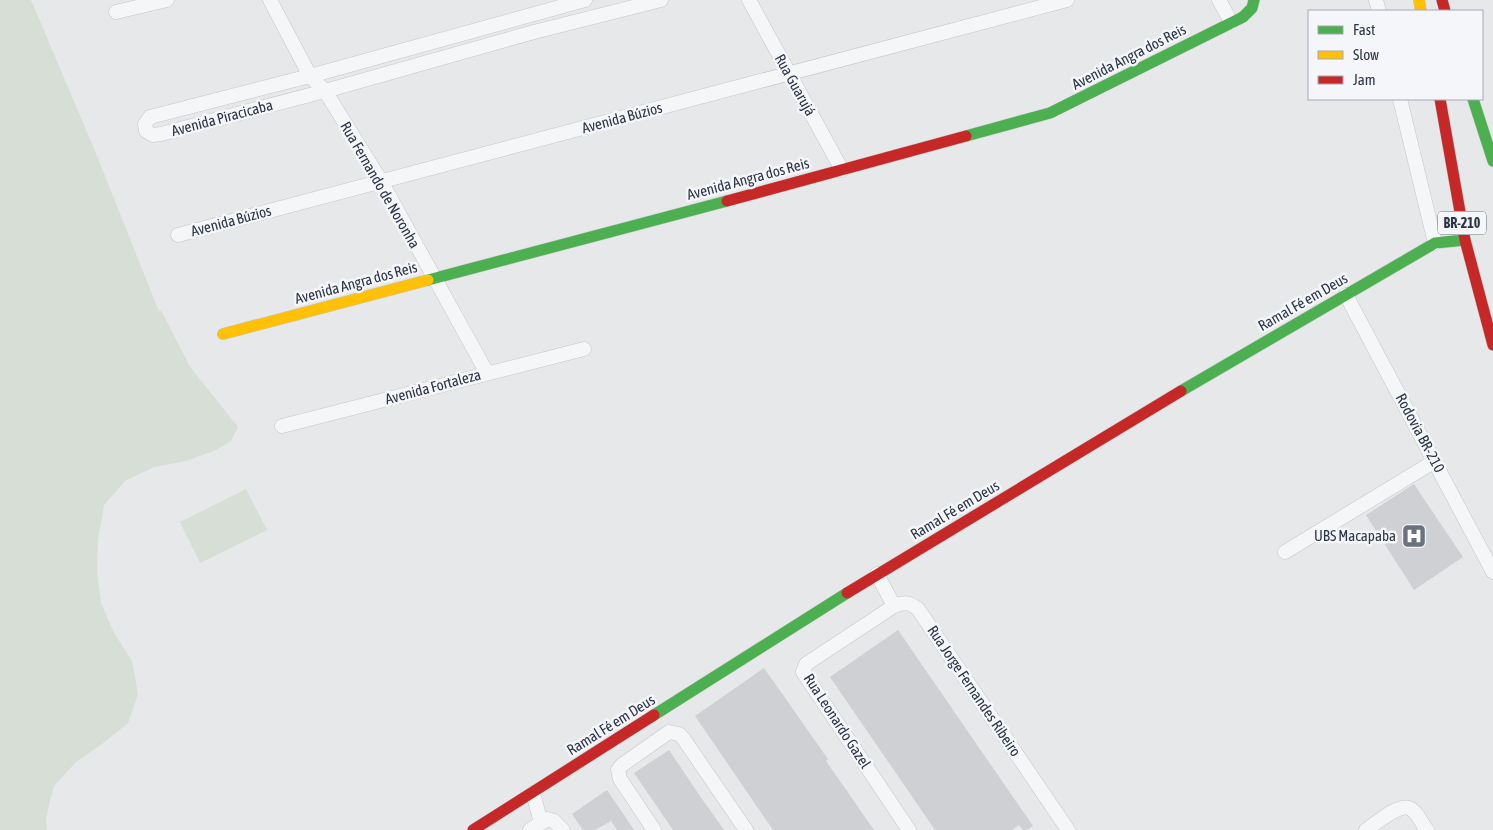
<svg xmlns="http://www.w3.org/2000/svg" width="1493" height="830" viewBox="0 0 1493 830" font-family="'Asap Condensed',sans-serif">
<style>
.green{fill:#d6ded6}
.building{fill:#ced0d3}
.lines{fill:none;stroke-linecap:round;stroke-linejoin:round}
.street-casing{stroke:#c4c6c8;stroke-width:15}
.fast-casing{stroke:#c4c6c8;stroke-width:12}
.slow-casing{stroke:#c4c6c8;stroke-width:12}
.jam-casing{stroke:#c4c6c8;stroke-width:12}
.street{stroke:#f5f6f7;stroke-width:14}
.fast{stroke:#4caf50;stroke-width:11}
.slow{stroke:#ffc107;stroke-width:11}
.jam{stroke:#c62828;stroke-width:11}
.labels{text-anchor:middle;stroke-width:5;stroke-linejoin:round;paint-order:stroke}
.shield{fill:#f4f6f9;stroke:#676e7b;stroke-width:1}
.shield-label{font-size:14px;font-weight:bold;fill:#2b3445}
.street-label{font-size:15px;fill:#2b3445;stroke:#f4f6f9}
.poi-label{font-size:15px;fill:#2b3445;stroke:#f4f6f9;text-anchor:end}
</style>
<rect width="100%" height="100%" fill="#e6e8ea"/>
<!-- green -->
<g class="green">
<polygon points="0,0 31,0 95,151 158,309 162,312 190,367 238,427 231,441 216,450 186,461 154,467 125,481 104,505 98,540 97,572 101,603 114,633 132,661 138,694 128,723 102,744 76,762 54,786 46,817 47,830 0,830"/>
<polygon points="246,489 267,530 200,563 180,522"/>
</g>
<!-- building -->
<g class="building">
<polygon points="1414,484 1463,557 1414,590 1366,515"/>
<polygon points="898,630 1033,826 1027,830 1023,830 1019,825 1012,830 935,830 830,677"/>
<polygon points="764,668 828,759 826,761 874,830 773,830 695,716"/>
<polygon points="669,750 700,796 724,830 673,830 634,773"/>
<polygon points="607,790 622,812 634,830 617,830 611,821 595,830 583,830 572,814"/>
</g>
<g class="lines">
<defs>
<g id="street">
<polyline points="270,0 310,76 325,91 381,181 487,373"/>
<polyline points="585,0 310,76 150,117 145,124 146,131 153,135 161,134 325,91 534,32 661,0"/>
<polyline points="749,0 842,170"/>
<polyline points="1219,0 1231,22"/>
<polyline points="1376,0 1379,11"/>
<polyline points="116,12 167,0"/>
<polyline points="1400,99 1435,243"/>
<polyline points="178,235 1067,0"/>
<polyline points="1346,295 1493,572"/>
<polyline points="282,426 584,349"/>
<polyline points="1285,552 1435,461"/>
<polyline points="877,574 894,606"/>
<polyline points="533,793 541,823"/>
<polyline points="530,830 547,819 554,821 563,830"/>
<polyline points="654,830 620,779 618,770 622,765 669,732 679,734 683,738 746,830"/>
<path d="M 909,830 L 803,672 L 806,664 L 894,606 C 905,602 909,602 918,609 L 1068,830"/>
<path d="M 1366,830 C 1375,824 1398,804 1409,808 C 1417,811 1422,824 1427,830"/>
</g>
<g id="fast">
<polyline points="1473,99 1493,161"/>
<polyline points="966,136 1050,113 1243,17 1252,8 1254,0"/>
<polyline points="428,280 727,201"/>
<polyline points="1181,391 1435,243 1465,240"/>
<polyline points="654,715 847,593"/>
</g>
<g id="slow">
<polyline points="1419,0 1421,11"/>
<polyline points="223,334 428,280"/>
</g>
<g id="jam">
<polyline points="1442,0 1445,11"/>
<polyline points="1440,99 1465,240 1493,345"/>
<polyline points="727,201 966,136"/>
<polyline points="847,593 1181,391"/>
<polyline points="473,830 654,715"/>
</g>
</defs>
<!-- street casing -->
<use href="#street" class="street-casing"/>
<!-- fast casing -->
<use href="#fast" class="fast-casing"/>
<!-- slow casing -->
<use href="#slow" class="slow-casing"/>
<!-- jam casing -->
<use href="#jam" class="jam-casing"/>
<!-- street -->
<use href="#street" class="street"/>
<!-- fast -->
<use href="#fast" class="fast"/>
<!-- slow -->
<use href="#slow" class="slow"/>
<!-- jam -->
<use href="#jam" class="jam"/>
</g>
<!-- icons -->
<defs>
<symbol id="hospital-square" viewBox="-11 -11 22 22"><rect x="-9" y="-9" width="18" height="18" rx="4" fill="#6c737f" stroke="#f4f6f9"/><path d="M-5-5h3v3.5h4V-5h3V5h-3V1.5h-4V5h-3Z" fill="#fff"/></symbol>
</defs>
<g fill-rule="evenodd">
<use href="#hospital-square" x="1400" y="522" width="28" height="28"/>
</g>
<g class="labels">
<!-- shield labels -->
<rect class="shield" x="1438" y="211.5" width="48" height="23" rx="4"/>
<g class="shield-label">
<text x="1462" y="228">BR-210</text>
</g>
<!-- street labels -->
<g class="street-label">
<text transform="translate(1129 57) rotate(-27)" y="5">Avenida Angra dos Reis</text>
<text transform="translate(795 85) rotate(61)" y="5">Rua Guarujá</text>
<text transform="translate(222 118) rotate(-15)" y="5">Avenida Piracicaba</text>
<text transform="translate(622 118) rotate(-15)" y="5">Avenida Búzios</text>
<text transform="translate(748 179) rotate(-15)" y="5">Avenida Angra dos Reis</text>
<text transform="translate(380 185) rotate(60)" y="5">Rua Fernando de Noronha</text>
<text transform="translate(231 221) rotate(-15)" y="5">Avenida Búzios</text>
<text transform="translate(356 283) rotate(-15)" y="5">Avenida Angra dos Reis</text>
<text transform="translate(1303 302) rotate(-30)" y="5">Ramal Fé em Deus</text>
<text transform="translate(433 387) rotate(-15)" y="5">Avenida Fortaleza</text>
<text transform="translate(1420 433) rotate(62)" y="5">Rodovia BR-210</text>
<text transform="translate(955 510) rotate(-31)" y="5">Ramal Fé em Deus</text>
<text transform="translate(974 691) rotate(56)" y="5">Rua Jorge Fernandes Ribeiro</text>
<text transform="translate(837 721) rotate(57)" y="5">Rua Leonardo Gazel</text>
<text transform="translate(611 725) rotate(-32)" y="5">Ramal Fé em Deus</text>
</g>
<!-- poi labels -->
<g class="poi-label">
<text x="1396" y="541">UBS Macapaba</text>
</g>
</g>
<!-- legend -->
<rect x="1308" y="10" width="175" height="90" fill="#f4f6f9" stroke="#a4a8b1"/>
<rect x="1318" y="26" width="25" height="8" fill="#4caf50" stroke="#a4a8b1"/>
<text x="1353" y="35" font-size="15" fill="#2b3445">Fast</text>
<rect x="1318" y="51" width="25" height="8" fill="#ffc107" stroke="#a4a8b1"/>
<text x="1353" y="60" font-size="15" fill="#2b3445">Slow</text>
<rect x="1318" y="76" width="25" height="8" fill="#c62828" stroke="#a4a8b1"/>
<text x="1353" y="85" font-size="15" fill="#2b3445">Jam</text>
</svg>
